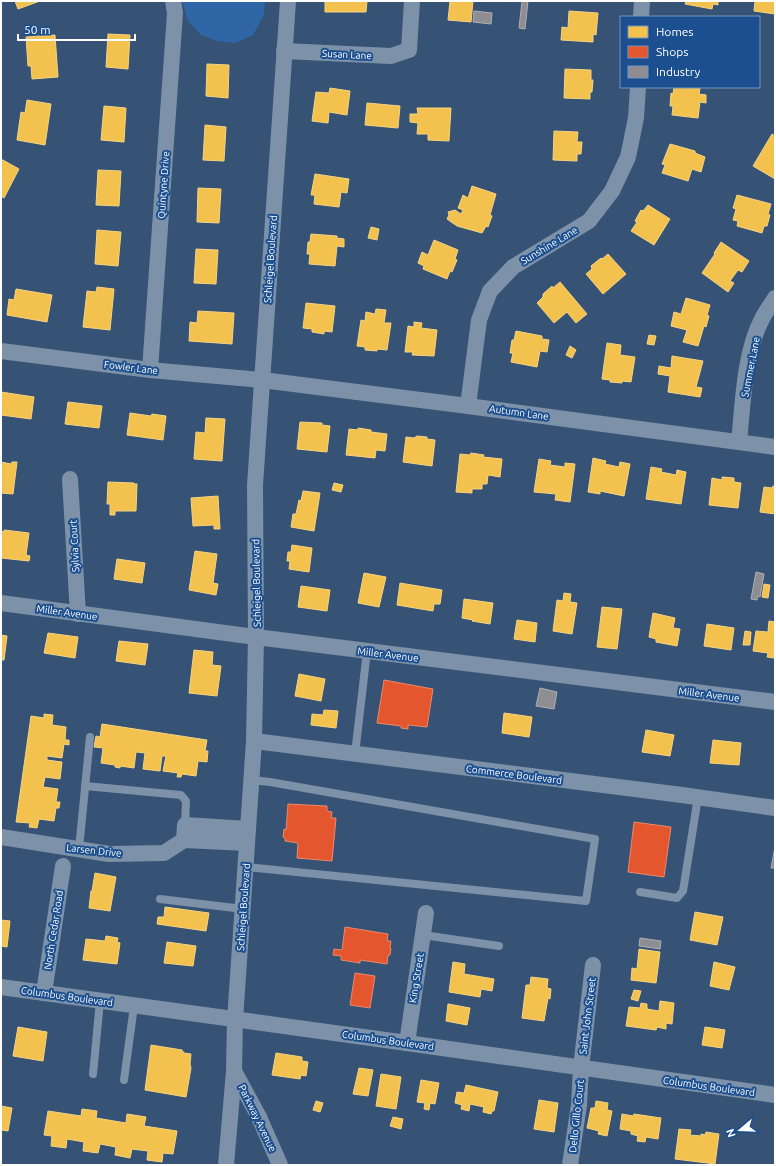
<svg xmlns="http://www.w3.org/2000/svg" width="776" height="1166" viewBox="0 0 776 1166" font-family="Ubuntu,sans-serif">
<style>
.green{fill:#2f66a5}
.homes{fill:#f2c14e;stroke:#f6d483}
.shops{fill:#e4572e;stroke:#ec896d}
.industry{fill:#8d8d92;stroke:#afafb3}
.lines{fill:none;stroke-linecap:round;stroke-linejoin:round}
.service{stroke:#7d92a8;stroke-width:8}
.minor{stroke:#7d92a8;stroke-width:16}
.labels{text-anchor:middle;stroke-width:4;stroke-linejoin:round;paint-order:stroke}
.street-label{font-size:10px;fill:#fff;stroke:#1b4f8f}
</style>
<rect width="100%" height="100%" fill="#365274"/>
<!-- green -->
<polygon class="green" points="182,1 265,1 264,15 253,35 235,43 217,41 201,35 188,21"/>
<!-- homes -->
<g class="homes">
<polygon points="15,1 40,1 18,9"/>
<polygon points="325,1 367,1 366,12 325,12"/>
<polygon points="450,1 473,1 471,22 448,20"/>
<polygon points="686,1 718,1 718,5 713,4 712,9 685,4"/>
<polygon points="755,1 775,1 775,14 754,11"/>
<polygon points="569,11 598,13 596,35 593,34 593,42 561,40 562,27 568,28"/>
<polygon points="108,34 130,35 128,69 106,67"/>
<polygon points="55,35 58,77 32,79 31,66 28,66 26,37"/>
<polygon points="207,64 229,65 228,98 206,96"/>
<polygon points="565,69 591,70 591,80 593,80 592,92 590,92 590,99 564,98"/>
<polygon points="674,87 700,88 699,94 706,95 706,103 700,102 698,118 672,115 673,106 670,106 671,93 673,94"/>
<polygon points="330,88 350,91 347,115 329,112 328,123 312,121 316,92 329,93"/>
<polygon points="27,100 51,104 45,145 17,140 21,112 25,113"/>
<polygon points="367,103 400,106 398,128 365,125"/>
<polygon points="104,106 126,108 124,142 101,140"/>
<polygon points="417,108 451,108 449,141 428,140 428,134 417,134 418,123 410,122 410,114 418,114"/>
<polygon points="205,125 226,127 224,161 203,160"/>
<polygon points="554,131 578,132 577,142 582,142 581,154 577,154 577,161 553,160"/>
<polygon points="772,134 775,136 775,179 753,166"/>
<polygon points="670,144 695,151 695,153 705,157 701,172 692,169 688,181 662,173 665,165 662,164"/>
<polygon points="1,159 19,169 4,198 1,196"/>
<polygon points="98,170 121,171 119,206 96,205"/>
<polygon points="315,174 349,179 347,193 341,192 339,207 314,204 315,195 311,195"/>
<polygon points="472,186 496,194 490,215 492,216 488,227 486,226 482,233 457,226 447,219 449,215 448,212 455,210 461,214 463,210 458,208 463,195 468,198"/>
<polygon points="198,188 221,189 219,223 197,222"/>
<polygon points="737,195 771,204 768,214 770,215 767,226 764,226 762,233 737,226 738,221 733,220 736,209 733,208"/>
<polygon points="648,205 670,219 654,245 631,231 637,222 635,221 641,210 643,211"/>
<polygon points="371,227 379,229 377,240 368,238"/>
<polygon points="97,230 121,232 118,266 95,264"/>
<polygon points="311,234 337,236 337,238 344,239 344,247 337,246 335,266 309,264 310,254 307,254 308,242 310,242"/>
<polygon points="434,240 458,250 455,259 457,260 452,272 450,271 447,279 423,269 424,266 418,263 422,252 428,255"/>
<polygon points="721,242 749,261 742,272 738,270 730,281 734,283 728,292 702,273 715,254 714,253"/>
<polygon points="196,249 218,250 216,284 194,283"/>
<polygon points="608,254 626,274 603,294 586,274 592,269 591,266 601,258 602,259"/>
<polygon points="560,282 587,314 576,323 567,312 554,323 537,303 543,297 543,294 552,286 553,288"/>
<polygon points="97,287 114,289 110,330 83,327 87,291 96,292"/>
<polygon points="16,289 52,295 47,322 7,315 9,299 14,300"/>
<polygon points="686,298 710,305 707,315 709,316 706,327 704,326 698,346 683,342 687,330 671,326 674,312 681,314"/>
<polygon points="306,303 335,306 332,332 324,331 324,334 312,332 312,329 303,328"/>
<polygon points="376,309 386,310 384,323 391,323 387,350 377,349 377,351 365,350 365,347 357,346 361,320 365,321 366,312 375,314"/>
<polygon points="198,311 234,313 232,344 189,341 190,322 197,323"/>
<polygon points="414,322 422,323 421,328 437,330 434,356 412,355 413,352 405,352 408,326 414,327"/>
<polygon points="516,331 542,336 542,339 549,340 547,352 540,351 537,367 511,362 513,353 510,353 512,340 514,340"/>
<polygon points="649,335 656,336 654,345 647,344"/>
<polygon points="607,343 621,345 620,355 635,357 631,382 622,381 622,383 610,382 610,380 602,379"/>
<polygon points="570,346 576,350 572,358 566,355"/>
<polygon points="672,356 703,361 696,387 702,388 700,397 668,392 670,376 658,374 659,366 671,368"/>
<polygon points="1,392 34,397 31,419 1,415"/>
<polygon points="68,402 102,406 99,428 65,424"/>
<polygon points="130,413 151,416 152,414 166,416 163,440 127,435"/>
<polygon points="206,418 225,419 222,461 194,459 196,432 205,433"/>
<polygon points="300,422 322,423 322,425 330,426 327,452 297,449"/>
<polygon points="358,428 371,430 371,432 387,434 385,451 376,450 375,458 346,455 349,429 358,430"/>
<polygon points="417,436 427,437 427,439 435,440 432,466 403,462 406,437 414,438"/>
<polygon points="471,453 484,455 483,457 502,459 500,477 488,475 487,484 482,484 482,489 472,489 472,493 456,492 460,454 470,455"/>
<polygon points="593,458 606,461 605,464 619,467 620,462 630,464 624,496 600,491 600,494 588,492"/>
<polygon points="539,459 551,461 550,465 565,467 565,463 575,464 570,502 555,500 556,494 534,492"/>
<polygon points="1,462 11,464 12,462 17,462 13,494 1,493"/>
<polygon points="651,467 662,469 661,472 676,475 677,470 686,472 681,504 646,499"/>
<polygon points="722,477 734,478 734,482 741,483 738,508 709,505 712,478 722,480"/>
<polygon points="108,482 134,483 134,484 137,484 136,511 115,511 115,515 110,515 110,504 107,504"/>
<polygon points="334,483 343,485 341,492 332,490"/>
<polygon points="773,486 775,486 775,514 760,512 764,487 772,488"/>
<polygon points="303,491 320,493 314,531 291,527 293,514 296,514 299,500 301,501"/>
<polygon points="218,496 220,529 214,529 214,525 193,526 191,498"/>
<polygon points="4,530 29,533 26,555 30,556 29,561 1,558 1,531 4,532"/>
<polygon points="292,545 312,548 309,572 289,569 290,561 287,561 288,552 291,552"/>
<polygon points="195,551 217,554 213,583 218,584 216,595 189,590"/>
<polygon points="117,559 145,563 142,583 114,579"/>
<polygon points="364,573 386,577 379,607 358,603"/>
<polygon points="400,583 442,590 440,604 434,604 433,611 397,605"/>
<polygon points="764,584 770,585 768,598 762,597"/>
<polygon points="301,586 330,590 327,611 298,607"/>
<polygon points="564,593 571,594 570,602 577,603 572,634 553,631 557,600 563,601"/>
<polygon points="464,599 493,603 490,624 472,621 473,620 462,618"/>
<polygon points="602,607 622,609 617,649 597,647"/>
<polygon points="653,613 675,618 673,628 680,629 677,646 656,642 656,639 649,637"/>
<polygon points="517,620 537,623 535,642 514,639"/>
<polygon points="769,621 775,622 774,658 767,657 768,653 753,651 756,631 768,632"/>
<polygon points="707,624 734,628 731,650 704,646"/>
<polygon points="745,631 751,632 750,645 743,645"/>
<polygon points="48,633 78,637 75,658 44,653"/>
<polygon points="1,635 7,636 4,660 1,660"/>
<polygon points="119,641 148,644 145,665 116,661"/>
<polygon points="194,650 213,652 212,665 221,666 217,696 189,693"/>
<polygon points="299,674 325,679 321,701 295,696"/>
<polygon points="324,710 338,711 336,728 311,725 312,714 323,715"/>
<polygon points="504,713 532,717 529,737 502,733"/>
<polygon points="44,714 53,715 52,725 66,727 65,740 69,740 69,745 64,744 62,758 47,756 47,760 62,762 60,779 45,777 43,787 58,789 56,802 60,802 59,808 56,808 54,821 39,819 37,828 29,827 30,823 16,822 31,716 44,718"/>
<polygon points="102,724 207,740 205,751 208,751 207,762 198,761 196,776 182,774 181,777 177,777 178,773 163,771 166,756 162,756 160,771 143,769 145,753 136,752 134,768 120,766 120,768 115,767 115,765 101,763 103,748 94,747 96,736 100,737"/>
<polygon points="646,730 674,735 670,756 642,752"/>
<polygon points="713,740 741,743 739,765 710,763"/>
<polygon points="95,873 116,877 110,911 89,908 91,891 92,891"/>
<polygon points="165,907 209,913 206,931 157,924 158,917 164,917"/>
<polygon points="695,912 723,917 717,945 690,940"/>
<polygon points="1,920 10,921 7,947 1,946"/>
<polygon points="106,936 118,938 117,942 120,943 117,964 83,960 86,939 105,941"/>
<polygon points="167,942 196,946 193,966 164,963"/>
<polygon points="639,949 660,952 656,983 631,980 632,968 637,969"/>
<polygon points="453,962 465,964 464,974 494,979 492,991 481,989 480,997 449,992"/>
<polygon points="714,962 735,967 729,990 710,986"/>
<polygon points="531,977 548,979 547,988 551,989 550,999 548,998 544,1021 522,1018 526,985 530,985"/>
<polygon points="634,990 641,991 638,1001 631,999"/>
<polygon points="660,1001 674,1003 672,1024 666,1023 666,1029 657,1027 656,1030 626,1026 629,1007 640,1008 641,1003 647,1004 647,1009 659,1011"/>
<polygon points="448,1004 470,1008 467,1025 446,1021"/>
<polygon points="18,1027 47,1032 43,1061 13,1056"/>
<polygon points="705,1027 725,1030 722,1048 702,1045"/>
<polygon points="151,1045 182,1050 184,1053 191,1054 190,1064 191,1068 186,1097 145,1090"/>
<polygon points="276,1053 302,1057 302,1061 308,1062 306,1076 301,1075 300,1079 272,1075"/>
<polygon points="359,1068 373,1070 368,1096 353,1094"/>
<polygon points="381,1074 401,1077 396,1109 376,1106"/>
<polygon points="421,1080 439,1083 435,1104 430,1103 429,1110 424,1109 425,1103 417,1102"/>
<polygon points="466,1085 498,1092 494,1111 492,1111 491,1114 483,1112 484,1107 470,1104 469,1111 461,1109 462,1105 455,1103 457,1092 464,1093"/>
<polygon points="539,1100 558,1103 554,1132 534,1129"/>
<polygon points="316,1101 323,1103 320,1112 313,1110"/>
<polygon points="596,1101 608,1103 607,1110 612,1111 607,1136 598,1134 599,1131 587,1128 591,1108 595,1108"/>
<polygon points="1,1106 12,1108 8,1131 1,1130"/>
<polygon points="82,1109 97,1111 96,1118 126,1123 127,1114 146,1117 144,1126 177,1131 173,1154 163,1153 162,1162 147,1160 148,1151 132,1149 130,1158 115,1155 116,1147 100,1144 98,1153 83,1151 84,1142 67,1139 66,1148 51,1146 52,1136 44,1135 48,1111 81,1116"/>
<polygon points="622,1114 633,1116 634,1114 661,1118 658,1139 646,1137 645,1142 637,1141 638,1136 631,1134 631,1131 620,1129"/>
<polygon points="393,1117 403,1119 401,1129 390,1126"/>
<polygon points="679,1129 691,1130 690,1135 701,1136 701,1134 705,1135 706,1132 719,1134 715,1164 675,1159"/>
</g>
<!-- shops -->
<g class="shops">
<polygon points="384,680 433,689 427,727 408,725 408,729 401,728 401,726 377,723"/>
<polygon points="288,804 327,806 327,811 332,812 331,818 336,818 332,861 297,858 298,843 285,841 285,838 283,837 284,829 286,830"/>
<polygon points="634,822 671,827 664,877 628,872"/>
<polygon points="345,927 388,934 387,941 391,941 390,948 391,948 390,955 388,955 387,964 360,960 360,963 341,960 341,956 333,955 334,949 342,950"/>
<polygon points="355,973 375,976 370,1008 350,1005"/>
</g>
<!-- industry -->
<g class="industry">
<polygon points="522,1 528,1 525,29 519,28"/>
<polygon points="474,11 492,13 491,24 473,22"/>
<polygon points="756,572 764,574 760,597 758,596 757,600 751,599"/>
<polygon points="540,688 557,692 554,709 536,706"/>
<polygon points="775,847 775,868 771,868"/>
<polygon points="640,938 661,941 660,949 639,946"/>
</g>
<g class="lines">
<!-- service -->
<g class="service">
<polyline points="355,754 367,651"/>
<polyline points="85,786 181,795 186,801 185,825"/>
<polyline points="79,849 90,737"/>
<polyline points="246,867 586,901 595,839 270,782 251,780"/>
<polyline points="640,892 677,898 683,891 698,797"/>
<polyline points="160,899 243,909"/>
<polyline points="423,935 499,946"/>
<polyline points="93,1074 100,1001"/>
<polyline points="124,1080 134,1006"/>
</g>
<!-- minor -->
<g class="minor">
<polyline points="641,17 642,1"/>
<polyline points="284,51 391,56 409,50 412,1"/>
<polyline points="1,351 150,370 262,380 468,406 775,447"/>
<polyline points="150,370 175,13 173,1"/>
<polyline points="468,406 479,320 490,291 513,267 589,221 612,191 628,157 636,118 638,87"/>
<path d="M 739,442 C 743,404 744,353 762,319 C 765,312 771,305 775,298"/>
<polyline points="70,479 78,614"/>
<polyline points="1,603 256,637 775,702"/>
<polyline points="254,741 682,795 775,808"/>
<polyline points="1,837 109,854 164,853 184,840 247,843"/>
<polyline points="184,840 185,825 248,829"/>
<polyline points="1,987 407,1043 775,1095"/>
<polyline points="44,993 63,866"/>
<polyline points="407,1043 426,913"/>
<polyline points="234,1071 259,1117 280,1165"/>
<polyline points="226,1165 234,1071 235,1020 254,741 256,637 255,485 288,1"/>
<polyline points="570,1165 579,1105 581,1068 593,965"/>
</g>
</g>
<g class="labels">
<!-- street labels -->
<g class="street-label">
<text transform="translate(347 54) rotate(3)" y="4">Susan Lane</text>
<text transform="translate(163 185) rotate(-86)" y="4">Quintyne Drive</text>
<text transform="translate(549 245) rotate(-31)" y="4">Sunshine Lane</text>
<text transform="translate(270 259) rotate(-86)" y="4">Schleigel Boulevard</text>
<text transform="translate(131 367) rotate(7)" y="4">Fowler Lane</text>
<text transform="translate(750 367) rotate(-79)" y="4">Summer Lane</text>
<text transform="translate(519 412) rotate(8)" y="4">Autumn Lane</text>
<text transform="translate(74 546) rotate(-93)" y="4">Sylvia Court</text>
<text transform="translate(256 583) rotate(-91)" y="4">Schleigel Boulevard</text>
<text transform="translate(67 612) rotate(8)" y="4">Miller Avenue</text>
<text transform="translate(388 654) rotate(7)" y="4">Miller Avenue</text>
<text transform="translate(709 694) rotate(7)" y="4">Miller Avenue</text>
<text transform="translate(514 774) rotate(7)" y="4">Commerce Boulevard</text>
<text transform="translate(94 850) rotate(6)" y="4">Larsen Drive</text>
<text transform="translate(243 907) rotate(-86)" y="4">Schleigel Boulevard</text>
<text transform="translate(53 930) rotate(-81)" y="4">North Cedar Road</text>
<text transform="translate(416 978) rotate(-81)" y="4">King Street</text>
<text transform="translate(67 996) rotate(8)" y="4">Columbus Boulevard</text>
<text transform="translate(587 1016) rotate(-83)" y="4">Saint John Street</text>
<text transform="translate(388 1040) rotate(8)" y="4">Columbus Boulevard</text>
<text transform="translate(709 1086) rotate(8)" y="4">Columbus Boulevard</text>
<text transform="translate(576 1116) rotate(-84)" y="4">Dello Gillo Court</text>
<text transform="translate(258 1118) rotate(64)" y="4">Parkway Avenue</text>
</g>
</g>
<!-- border -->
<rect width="776" height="1166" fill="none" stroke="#ffffff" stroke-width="4"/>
<!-- legend -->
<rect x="620" y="16" width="140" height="72" fill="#1b4f8f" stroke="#7695bc"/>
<rect x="628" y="26" width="20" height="12" fill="#f2c14e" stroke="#7695bc"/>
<text x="656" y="36" font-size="12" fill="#ffffff">Homes</text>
<rect x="628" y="46" width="20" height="12" fill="#e4572e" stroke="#7695bc"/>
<text x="656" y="56" font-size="12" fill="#ffffff">Shops</text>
<rect x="628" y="66" width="20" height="12" fill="#8d8d92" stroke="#7695bc"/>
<text x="656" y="76" font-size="12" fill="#ffffff">Industry</text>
<!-- north arrow -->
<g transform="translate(740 1130) rotate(251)" stroke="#1b4f8f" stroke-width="3" paint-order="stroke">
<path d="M0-3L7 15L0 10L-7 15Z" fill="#ffffff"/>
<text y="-6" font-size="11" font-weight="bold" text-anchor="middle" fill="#ffffff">N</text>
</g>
<!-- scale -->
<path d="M18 34v6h117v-6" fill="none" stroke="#ffffff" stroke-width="2"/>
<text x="24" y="34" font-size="12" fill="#ffffff" stroke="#1b4f8f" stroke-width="3" paint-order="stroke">50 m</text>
</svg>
